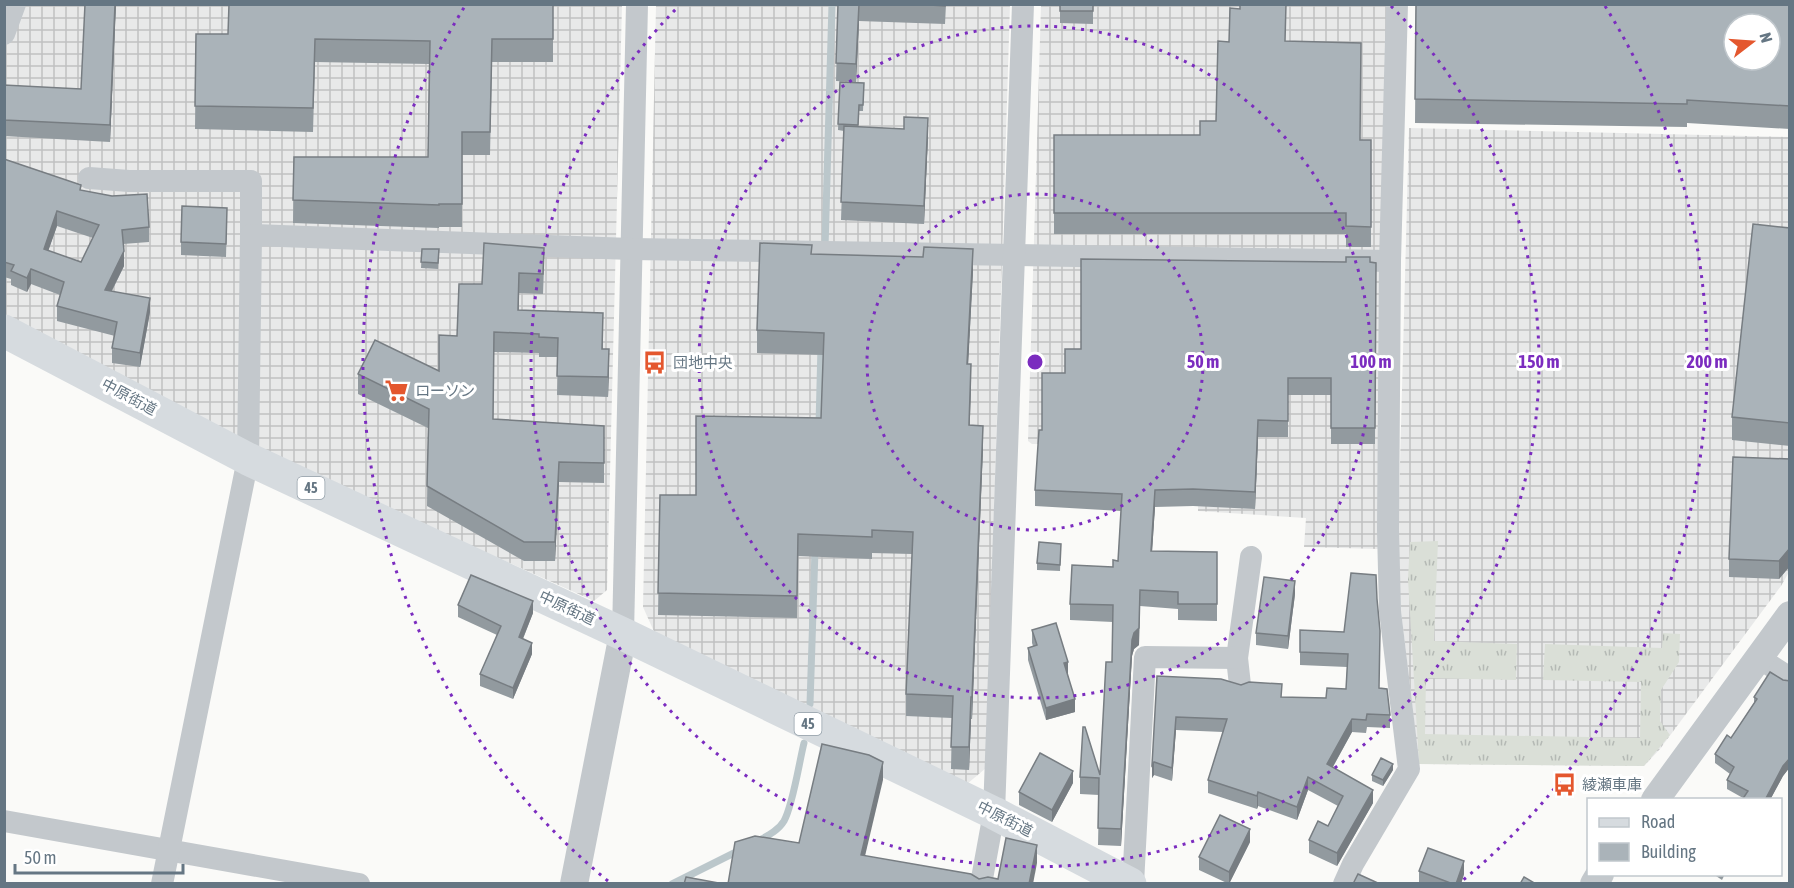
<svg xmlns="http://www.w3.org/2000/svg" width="1794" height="888" viewBox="0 0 1794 888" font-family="'Asap Condensed','Noto Sans JP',sans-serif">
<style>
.industrial{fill:url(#industrial-grid)}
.grass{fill:url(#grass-tufts)}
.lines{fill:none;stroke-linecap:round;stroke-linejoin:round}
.stream{stroke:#bbc7cb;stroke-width:7}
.minor{stroke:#c3c8cc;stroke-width:22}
.tertiary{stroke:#c3c8cc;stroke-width:28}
.primary{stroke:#d6dbdf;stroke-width:33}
.wall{fill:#929a9f;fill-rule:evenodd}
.shaded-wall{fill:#777d82}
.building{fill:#aab3b9;stroke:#777d82;stroke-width:1.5;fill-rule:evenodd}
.ring{fill:none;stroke:#7b2cbf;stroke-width:3;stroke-dasharray:3 6}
.labels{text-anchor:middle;stroke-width:6;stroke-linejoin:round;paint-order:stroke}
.shield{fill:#fff;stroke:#939fa8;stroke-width:1.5}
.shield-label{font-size:14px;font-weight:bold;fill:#657683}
.poi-label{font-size:15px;fill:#657683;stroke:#fff;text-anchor:start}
.street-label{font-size:15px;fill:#657683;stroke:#fff}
.centre{fill:#7b2cbf;stroke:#fff;stroke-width:3}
.ring-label{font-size:18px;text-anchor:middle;font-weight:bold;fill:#7b2cbf;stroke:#fff;stroke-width:6;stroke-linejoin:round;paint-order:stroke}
</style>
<defs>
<pattern id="industrial-grid" width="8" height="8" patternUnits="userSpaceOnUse" patternTransform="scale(1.5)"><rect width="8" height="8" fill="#e8e9e9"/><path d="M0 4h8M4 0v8" fill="none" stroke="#c0c1c2"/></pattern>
<pattern id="grass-tufts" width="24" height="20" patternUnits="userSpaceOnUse" patternTransform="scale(1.5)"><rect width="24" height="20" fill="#dadfd7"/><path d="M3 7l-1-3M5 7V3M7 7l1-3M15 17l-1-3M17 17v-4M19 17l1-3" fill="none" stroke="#b4b9b4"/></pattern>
</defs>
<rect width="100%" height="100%" fill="#fafaf8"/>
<!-- industrial -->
<g class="industrial">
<polygon points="21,5 622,5 607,590 594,601 234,439 5,316 4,49"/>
<polygon points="656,5 1010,5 986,768 967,784 656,636 643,607"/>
<polygon points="1041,5 1394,5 1379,549 1304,547 1306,518 1198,511 1198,446 1032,444 1028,441"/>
<polygon points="1409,128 1789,137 1789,572 1781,586 1660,749 1644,766 1419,764 1397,577"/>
</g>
<!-- grass -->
<polygon class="grass" points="1438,541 1434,641 1517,644 1516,680 1426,678 1425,734 1640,738 1641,682 1543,680 1545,644 1662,648 1663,633 1680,634 1679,662 1661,690 1660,721 1670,735 1644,766 1419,764 1408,579 1410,542"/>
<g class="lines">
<!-- stream -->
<g class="stream">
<polyline points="825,248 832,4"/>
<polyline points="819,425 821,346"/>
<polyline points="810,704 815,550"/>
<path d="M 758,841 C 767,836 778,831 784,821 C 793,805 799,763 804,743"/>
<polyline points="672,884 740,850"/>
</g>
<!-- minor -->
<g class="minor">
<polyline points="4,34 15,4"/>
<polyline points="89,178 129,181 251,181 251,235"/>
<polyline points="623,634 637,4"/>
<polyline points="1759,658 1790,678"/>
<polyline points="1240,685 1237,658 1251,557"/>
<polyline points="4,821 359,884"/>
<polyline points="162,884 248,459 251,235 631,249 1390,261"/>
<polyline points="981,884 994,813 1023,4"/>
<polyline points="1133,884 1145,657 1237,658"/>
<polyline points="1344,884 1353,864 1409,769 1390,611 1388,530 1390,261 1397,4"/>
</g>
<!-- tertiary -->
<g class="tertiary">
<polyline points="1655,800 1790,615"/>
<polyline points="574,884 623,634"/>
<polyline points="1594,884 1600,874"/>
</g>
<!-- primary -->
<polyline class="primary" points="4,331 248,459 623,634 994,813 1130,884"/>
</g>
<!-- wall -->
<g class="wall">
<polygon points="116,4 110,142 4,136 4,85 81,89"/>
<polygon points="553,4 553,62 492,62 490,155 462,155 462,227 439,227 439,228 293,223 294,157 428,157 429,64 315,62 313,132 195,129 196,34 228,34"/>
<polygon points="838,4 946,4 945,24 859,21 856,82 836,81"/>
<polygon points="1060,4 1093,4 1093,24 1060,23"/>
<polygon points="1416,4 1790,4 1790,129 1687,123 1687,127 1415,123"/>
<polygon points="1240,9 1285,41 1360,140 1371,140 1371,247 1346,247 1346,234 1054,234 1054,135 1200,135 1216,121 1229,42"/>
<polygon points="840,82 864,83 863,111 859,111 858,127 928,136 924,224 841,220 844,131 838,130"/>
<path d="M 4,159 L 81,190 L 149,227 L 149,242 L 123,244 L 124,266 L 112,291 L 150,312 L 140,367 L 112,363 L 112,348 L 115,336 L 57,321 L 57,306 L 60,295 L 31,284 L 27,292 L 11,285 L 11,279 L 4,277 ZM 57,226 L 93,238 L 81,262 L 48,251 Z"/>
<polygon points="227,220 226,257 181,255 181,242"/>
<polygon points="1790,228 1790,446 1732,440 1732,417"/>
<polygon points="422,249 439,249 438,269 421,268"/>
<polygon points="812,254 973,271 968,364 971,386 969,425 983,448 972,719 971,719 969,770 951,769 952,718 906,716 906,694 912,554 872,553 872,559 798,556 797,618 658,615 660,495 696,495 821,418 824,355 757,353 757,330"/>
<polygon points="1370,262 1376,263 1375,444 1331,444 1331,395 1288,395 1288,437 1258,437 1255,509 1193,506 1155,507 1152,551 1217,552 1217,621 1178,620 1178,609 1140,606 1139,645 1134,649 1132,656 1121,846 1098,845 1099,795 1080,794 1080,777 1100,775 1112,662 1113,622 1070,620 1070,604 1113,567 1118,561 1121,511 1035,506 1035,490 1042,430 1065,373 1081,349"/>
<polygon points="544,267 543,294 519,293 519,310 603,332 603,349 609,369 608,397 557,395 558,357 539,357 539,353 494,352 493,419 604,426 604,483 559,482 555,561 524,561 427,506 428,428 358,394 358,374 439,371 482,284"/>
<polygon points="1790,459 1790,566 1779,579 1729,577 1729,559"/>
<polygon points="1061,544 1060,571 1037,570 1037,563"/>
<polygon points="1295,594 1288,649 1256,645 1256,633"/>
<polygon points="458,605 533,613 523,639 532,654 513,699 480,686 480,674 497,635 458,617"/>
<polygon points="1032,630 1068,674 1067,674 1075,712 1046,720 1028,660 1028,648 1033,646 1032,643"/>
<polygon points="1344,632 1379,688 1390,715 1390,728 1367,727 1366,733 1352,732 1333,767 1373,803 1337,866 1309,853 1309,840 1328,826 1338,806 1308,790 1297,820 1258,806 1257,809 1208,793 1208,780 1223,732 1176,730 1172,781 1154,775 1152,778 1157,676 1282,697 1326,698 1346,689 1347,667 1300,665 1300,652"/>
<polygon points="1783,680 1790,681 1790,767 1783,776 1770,800 1742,800 1743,798 1727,789 1727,780 1730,774 1715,763 1715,754 1731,738 1754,703 1754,697"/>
<polygon points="1393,770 1383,786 1372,781 1372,775"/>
<polygon points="1073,783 1052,822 1019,805 1019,792"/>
<polygon points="1250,842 1229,884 1199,870 1199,857"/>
<polygon points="1419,871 1464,874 1461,884 1419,884"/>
<polygon points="1713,874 1725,874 1722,880"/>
</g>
<!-- shaded-wall -->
<g class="shaded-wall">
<polygon points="115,4 116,4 110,142 110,125"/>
<polygon points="859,4 859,21 856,82 856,64"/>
<polygon points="928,118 928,136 924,224 924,206"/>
<polygon points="57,211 57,226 44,263 44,249"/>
<polygon points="973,249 973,271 967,386 967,364"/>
<polygon points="124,251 124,266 105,304 105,290"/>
<polygon points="31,269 31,284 27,292 27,278"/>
<polygon points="150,298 150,312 140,367 140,353"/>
<polygon points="609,349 609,369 608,397 608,377"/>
<polygon points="971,364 971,386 969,448 969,425"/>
<polygon points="1258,420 1258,437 1255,509 1255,492"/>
<polygon points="983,426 983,448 972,719 972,697"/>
<polygon points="559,462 559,482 555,561 555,542"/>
<polygon points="1155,490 1155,507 1151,568 1151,551"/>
<polygon points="1790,548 1790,566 1779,579 1779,561"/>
<polygon points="1295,581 1295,594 1288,649 1288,636"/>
<polygon points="1140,590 1139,645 1134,649 1132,656 1121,846 1121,829 1132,640"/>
<polygon points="533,601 533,613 519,648 519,637"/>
<polygon points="532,643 532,654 513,699 513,688"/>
<polygon points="1068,662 1068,674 1064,675 1064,663"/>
<polygon points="971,697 971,719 969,770 969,747"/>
<polygon points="1075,699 1075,712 1046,720 1046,708"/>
<polygon points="1176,717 1176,730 1172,781 1172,768"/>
<polygon points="1352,719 1352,732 1327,777 1327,764"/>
<polygon points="1790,758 1790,767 1783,776 1770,800 1765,800 1783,766"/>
<polygon points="883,762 883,780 861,873 861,855"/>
<polygon points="1154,762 1154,775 1152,778 1152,765"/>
<polygon points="1393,764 1393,770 1383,786 1383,780"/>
<polygon points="1073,771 1073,783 1052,822 1052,810"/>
<polygon points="1308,777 1308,790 1297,820 1297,807"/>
<polygon points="1373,790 1373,803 1337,866 1337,853"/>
<polygon points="1258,792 1258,806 1257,809 1257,796"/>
<polygon points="1250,829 1250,842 1229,884 1229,872"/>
<polygon points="1037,845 1037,863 1033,884 1029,884"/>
<polygon points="1464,861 1464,874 1461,884 1456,884"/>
</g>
<!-- building -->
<g class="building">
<polygon points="85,4 115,4 110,125 4,120 4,85 81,89"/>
<polygon points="229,4 553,4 553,39 492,39 490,132 462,132 462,204 439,204 439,205 293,200 294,157 428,157 430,41 315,39 313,108 195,106 196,34 228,34"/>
<polygon points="838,4 859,4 856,64 836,63"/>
<polygon points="913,4 945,4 945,6"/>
<rect x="1060" y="4" width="33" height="7"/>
<polygon points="1240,4 1286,4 1285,41 1361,43 1360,140 1371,140 1371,227 1346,226 1346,213 1054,213 1054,135 1200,135 1200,121 1216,121 1218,41 1229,42 1230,8 1240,9"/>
<path d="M 1416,4 L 1790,4 L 1790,106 L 1687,100 L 1687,104 L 1415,99 ZM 1734,24 L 1770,24 L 1770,60 L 1734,60 Z"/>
<polygon points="840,82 864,83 863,105 859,105 858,125 838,124"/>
<polygon points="904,117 928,118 924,206 841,202 844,126 904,129"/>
<path d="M 4,159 L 81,185 L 80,190 L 112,196 L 147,194 L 149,227 L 122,230 L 124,251 L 105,290 L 150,298 L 140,353 L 112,348 L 117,322 L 57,306 L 64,282 L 31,269 L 27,278 L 11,271 L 14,265 L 4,262 ZM 57,211 L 99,225 L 81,262 L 44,249 Z"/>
<polygon points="182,206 227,208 226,244 181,242"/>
<polygon points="1753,224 1790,228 1790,423 1732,417"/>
<polygon points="484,243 544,248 543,274 519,273 518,310 603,313 602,349 609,349 608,377 557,376 558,338 539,337 539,334 494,332 493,419 604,426 604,463 559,462 555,542 524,542 427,486 429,409 358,374 375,340 439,371 439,335 457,336 459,284 482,284"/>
<polygon points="760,243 812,245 811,254 923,257 924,247 973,249 967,364 971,364 969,425 983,426 972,697 971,697 969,747 951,747 953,696 906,694 913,532 872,530 872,537 798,534 797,596 658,593 660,495 696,495 696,416 821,418 824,333 757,330"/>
<polygon points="422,249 439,249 438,263 421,262"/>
<polygon points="1346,257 1370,257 1370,262 1376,263 1375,428 1331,428 1331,378 1288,378 1288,421 1258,420 1255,492 1193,489 1155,490 1151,551 1217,552 1217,604 1178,604 1178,592 1140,590 1139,628 1134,633 1132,640 1121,829 1098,828 1099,778 1080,777 1083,727 1085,727 1100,775 1106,662 1112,662 1113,605 1070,604 1072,565 1113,567 1113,560 1118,561 1122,494 1035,490 1039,430 1042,430 1042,373 1065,373 1065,349 1081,349 1081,259 1346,262"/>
<polygon points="1733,457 1790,459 1790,548 1779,561 1729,559"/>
<polygon points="1039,542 1061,544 1060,565 1037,563"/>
<polygon points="1351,573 1376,575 1377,599 1380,631 1379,688 1387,689 1390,715 1367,714 1366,720 1352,719 1327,764 1373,790 1337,853 1309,840 1318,821 1328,826 1343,796 1308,777 1297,807 1258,792 1257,796 1208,780 1227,719 1176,717 1172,768 1154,762 1152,765 1157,676 1221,679 1241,685 1249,682 1282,684 1281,697 1326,698 1327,688 1346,689 1348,654 1300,652 1300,630 1344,632"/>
<polygon points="471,575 533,601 519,637 532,643 513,688 480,674 501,626 458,605"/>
<polygon points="1264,577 1295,581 1288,636 1256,633"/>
<polygon points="1056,623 1068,662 1064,663 1075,699 1046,708 1028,648 1037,645 1032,630"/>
<polygon points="1770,672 1783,680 1790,681 1790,758 1783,766 1765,800 1742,800 1748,791 1727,780 1734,767 1715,754 1727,735 1731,738 1757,699 1754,697"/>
<polygon points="822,744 869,755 883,762 861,855 971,874 979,879 988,877 998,879 1006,838 1037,845 1029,884 728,884 735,842 755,836 799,843"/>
<polygon points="1040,753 1073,771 1052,810 1019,792"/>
<polygon points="1381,758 1393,764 1383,780 1372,775"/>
<polygon points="1220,815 1250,829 1229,872 1199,857"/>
<polygon points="1428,848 1464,861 1456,884 1453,884 1419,871"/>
<polygon points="1358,874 1380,884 1353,884"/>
<polygon points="686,877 724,884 684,884"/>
<polygon points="1524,877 1536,884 1520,884"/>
</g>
<!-- distance rings -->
<g class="ring">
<circle cx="1035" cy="362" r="168"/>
<circle cx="1035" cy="362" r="336"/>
<path d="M1391 6A504 504 0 1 1 679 6"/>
<path d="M608 881A672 672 0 0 1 465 6M1605 6A672 672 0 0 1 1462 881"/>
</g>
<!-- icons -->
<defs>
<symbol id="bus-bare" viewBox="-9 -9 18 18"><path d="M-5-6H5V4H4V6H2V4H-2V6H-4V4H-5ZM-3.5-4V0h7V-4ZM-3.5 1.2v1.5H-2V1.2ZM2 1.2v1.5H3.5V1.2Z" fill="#e4572e" stroke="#fff" stroke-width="2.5" paint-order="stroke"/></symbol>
<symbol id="supermarket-bare" viewBox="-9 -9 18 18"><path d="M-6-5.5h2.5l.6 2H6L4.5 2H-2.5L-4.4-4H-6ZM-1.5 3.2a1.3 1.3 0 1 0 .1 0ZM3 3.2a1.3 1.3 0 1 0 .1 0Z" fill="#e4572e" stroke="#fff" stroke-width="2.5" paint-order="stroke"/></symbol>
</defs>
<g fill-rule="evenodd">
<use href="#bus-bare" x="638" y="346" width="33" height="33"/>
<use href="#supermarket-bare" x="380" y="374" width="33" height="33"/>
<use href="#bus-bare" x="1548" y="768" width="33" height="33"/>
</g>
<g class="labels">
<!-- shield labels -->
<g class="shield">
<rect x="297.5" y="477" width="27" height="22" rx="4.5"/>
<rect x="794.5" y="713" width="27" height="22" rx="4.5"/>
</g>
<g class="shield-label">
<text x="311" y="493">45</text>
<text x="808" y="729">45</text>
</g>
<!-- poi labels -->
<g class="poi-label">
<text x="673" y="368">団地中央</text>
<text x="415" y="396">ローソン</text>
<text x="1582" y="790">綾瀬車庫</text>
</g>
<!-- street labels -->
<g class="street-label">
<text transform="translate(129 397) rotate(28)" y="5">中原街道</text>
<text transform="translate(567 608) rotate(25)" y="5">中原街道</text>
<text transform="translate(1005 819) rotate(27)" y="5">中原街道</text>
</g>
</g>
<circle cx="1035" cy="362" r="9" class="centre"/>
<g class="ring-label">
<text x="1203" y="368">50 m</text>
<text x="1371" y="368">100 m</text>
<text x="1539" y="368">150 m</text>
<text x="1707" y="368">200 m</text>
</g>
<!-- border -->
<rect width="1794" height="888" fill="none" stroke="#657683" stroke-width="12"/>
<!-- legend -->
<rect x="1587" y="798" width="195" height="78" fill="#ffffff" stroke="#c1c8cd" stroke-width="1.5"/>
<rect x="1599" y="818" width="30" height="9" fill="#d6dbdf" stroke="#c1c8cd" stroke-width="1.5"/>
<text x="1641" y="828" font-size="18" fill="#657683">Road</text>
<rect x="1599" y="843" width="30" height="18" fill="#aab3b9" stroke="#c1c8cd" stroke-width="1.5"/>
<text x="1641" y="858" font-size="18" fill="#657683">Building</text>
<!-- north arrow -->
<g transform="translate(1752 42) rotate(73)"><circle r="28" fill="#ffffff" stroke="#c1c8cd" stroke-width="1.5"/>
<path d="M0-4.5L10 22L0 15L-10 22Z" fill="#e4572e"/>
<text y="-9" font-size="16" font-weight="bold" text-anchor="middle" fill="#657683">N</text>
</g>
<!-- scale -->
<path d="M15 864v9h168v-9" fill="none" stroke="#657683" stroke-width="3"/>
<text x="24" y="864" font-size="18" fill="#657683" stroke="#ffffff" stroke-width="4.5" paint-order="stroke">50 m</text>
</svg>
